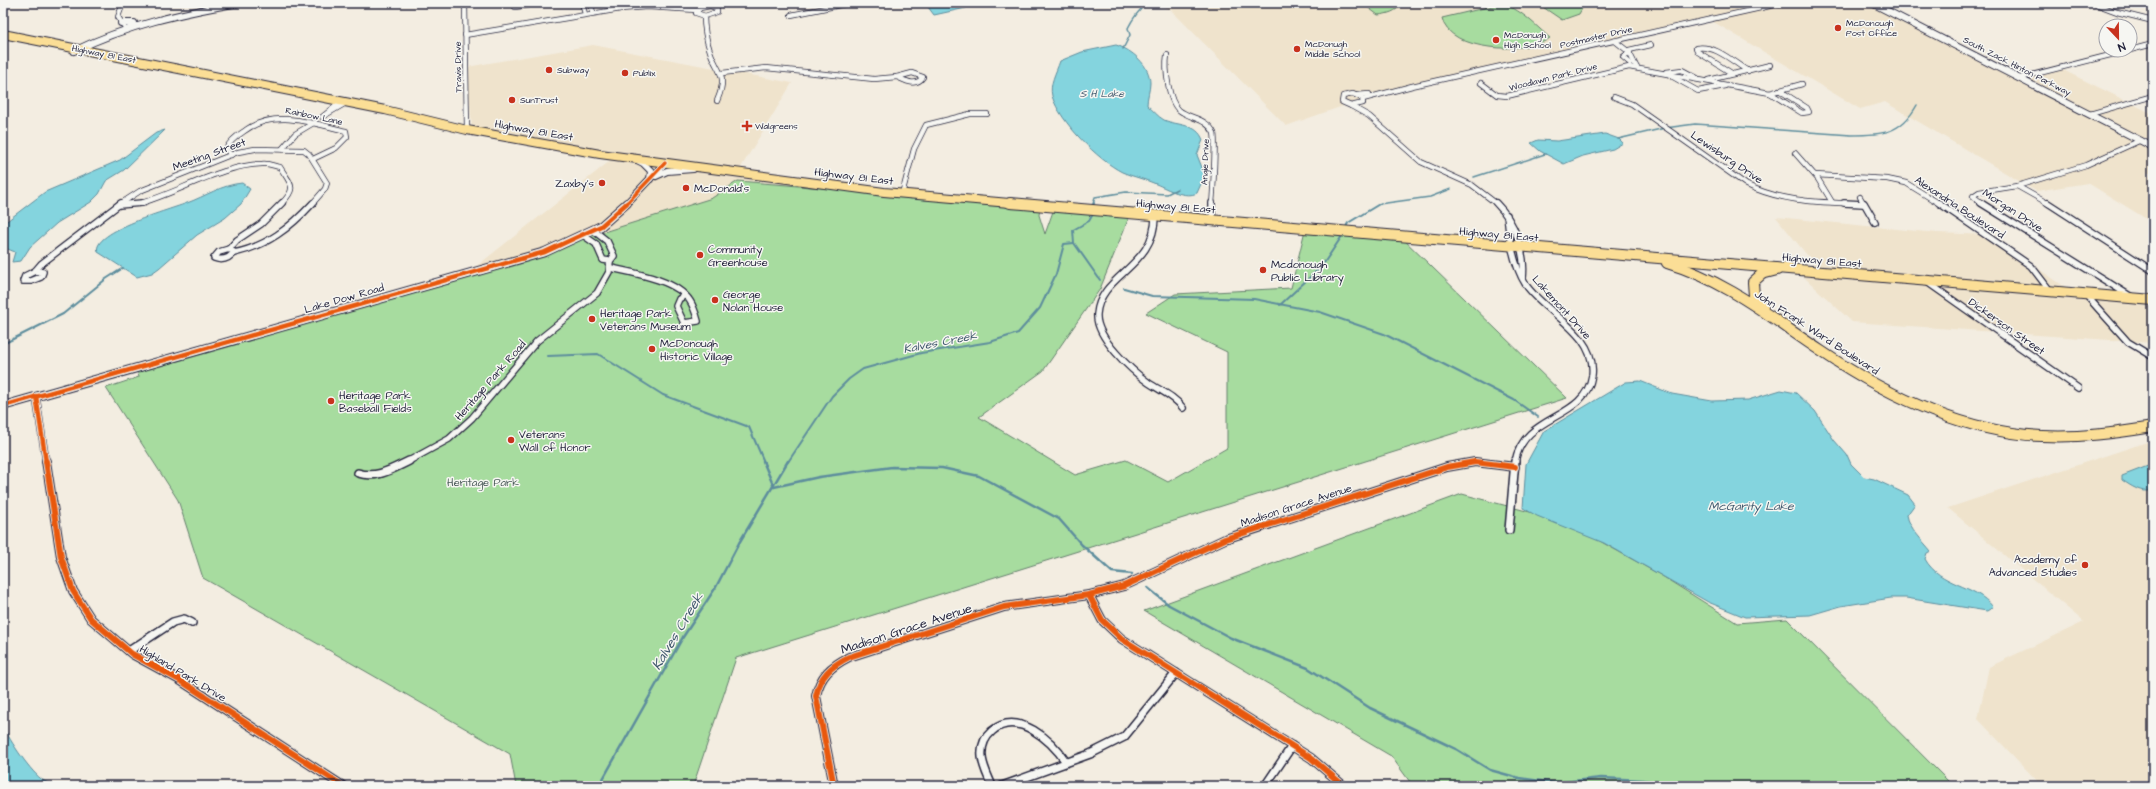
<svg xmlns="http://www.w3.org/2000/svg" width="2156" height="789" viewBox="0 0 2156 789" font-family="'Architects Daughter',sans-serif">
<style>
.built{fill:#efe3cc}
.green{fill:#a7dc9f;stroke:#647f6d}
.water{fill:#84d4de;stroke:#5d8d9d}
.lines{fill:none;stroke-linecap:round;stroke-linejoin:round}
.stream-far2{stroke:#5d8d9d;stroke-width:1.5}
.stream-far1{stroke:#5d8d9d;stroke-width:2}
.stream{stroke:#5d8d9d;stroke-width:2.5}
.minor-far2-casing{stroke:#22223b;stroke-width:6}
.minor-far1-casing{stroke:#22223b;stroke-width:8}
.minor-casing{stroke:#22223b;stroke-width:10}
.tertiary-far1-casing{stroke:#22223b;stroke-width:8}
.tertiary-casing{stroke:#22223b;stroke-width:10}
.secondary-casing{stroke:#22223b;stroke-width:8}
.primary-far1-casing{stroke:#22223b;stroke-width:10}
.primary-casing{stroke:#22223b;stroke-width:12}
.minor-far2{stroke:#f6f6f2;stroke-width:4.5}
.minor-far1{stroke:#f6f6f2;stroke-width:5.5}
.minor{stroke:#f6f6f2;stroke-width:7}
.tertiary-far1{stroke:#f6f6f2;stroke-width:6}
.tertiary{stroke:#f6f6f2;stroke-width:8}
.secondary{stroke:#f6f6f2;stroke-width:6}
.primary-far1{stroke:#fbde96;stroke-width:8}
.primary{stroke:#fbde96;stroke-width:10}
.cycleway-far2-casing{stroke:#f6f6f2;stroke-width:5.5}
.cycleway-far1-casing{stroke:#f6f6f2;stroke-width:7}
.cycleway-casing{stroke:#f6f6f2;stroke-width:8}
.cycleway-far2{stroke:#e8590c;stroke-width:3.5}
.cycleway-far1{stroke:#e8590c;stroke-width:4.5}
.cycleway{stroke:#e8590c;stroke-width:6}
.poi-dot{fill:#c8321e;stroke:#f6f6f2;stroke-width:1.5}
.labels{text-anchor:middle;stroke-width:3;stroke-linejoin:round;paint-order:stroke}
.far-poi-label{font-size:9px;fill:#22223b;stroke:#f6f6f2;text-anchor:start}
.far-street-label{font-size:9px;fill:#22223b;stroke:#f6f6f2}
.far-water-label{font-size:10px;font-style:italic;fill:#3f576c;stroke:#f6f6f2}
.street-label{font-size:11px;fill:#22223b;stroke:#f6f6f2}
.poi-label{font-size:11px;fill:#22223b;stroke:#f6f6f2;text-anchor:start}
.park-label{font-size:11px;fill:#4a5a59;stroke:#f6f6f2}
.water-label{font-size:12px;font-style:italic;fill:#3f576c;stroke:#f6f6f2}
.near-street-label{font-size:13px;fill:#22223b;stroke:#f6f6f2}
.near-water-label{font-size:14px;font-style:italic;fill:#3f576c;stroke:#f6f6f2}
</style>
<rect width="100%" height="100%" fill="#f3ede1"/>
<filter id="ink" filterUnits="userSpaceOnUse"><feTurbulence type="fractalNoise" baseFrequency=".025" numOctaves="2"/><feDisplacementMap in="SourceGraphic" scale="8" xChannelSelector="R" yChannelSelector="G"/><feConvolveMatrix kernelMatrix="1 2 1 2 8 2 1 2 1" color-interpolation-filters="sRGB"/></filter>
<g filter="url(#ink)">
<!-- built -->
<g class="built">
<polygon points="1161,3 1780,3 1363,99 1286,126 1170,9 1167,9"/>
<polygon points="1791,3 1877,3 2024,78 2059,68 2153,114 2153,172 2145,174 2153,179 2153,223 2088,183 2036,191 1885,102 1860,109 1712,21"/>
<polygon points="593,45 792,83 737,174 812,181 464,276 610,161 472,129 467,67"/>
<polygon points="1776,217 1937,233 1989,235 2077,295 2153,302 2153,343 1852,322 1790,264 1816,266"/>
<polygon points="2153,440 2153,786 2042,786 1978,719 1989,667 2084,622 1948,508"/>
</g>
<!-- green -->
<g class="green">
<path d="M 1362,3 L 1402,3 C 1397,12 1387,14 1378,15 Z"/>
<polygon points="1537,3 1584,3 1584,5 1579,14 1562,20"/>
<path d="M 1501,4 C 1519,7 1536,26 1550,38 C 1528,55 1448,52 1442,18 Z"/>
<polygon points="738,181 1040,206 1039,215 1045,234 1056,203 1132,210 1100,289 1043,371 979,417 1075,475 1126,460 1168,482 1227,448 1227,352 1146,313 1175,294 1291,288 1306,226 1398,234 1567,398 736,658 693,786 516,786 510,754 203,578 178,500 106,388 139,377 135,365 470,274 712,198"/>
<polygon points="1462,494 1564,521 1662,576 1737,623 1787,619 1953,786 1413,786 1391,756 1144,611"/>
</g>
<!-- water -->
<g class="water">
<polygon points="925,3 960,3 966,8 934,15"/>
<path d="M 1116,45 C 1132,50 1150,65 1150,83 C 1150,90 1147,97 1147,105 C 1153,110 1157,116 1164,120 C 1178,126 1197,123 1203,140 L 1197,155 L 1205,175 L 1197,193 C 1185,199 1168,189 1156,184 C 1145,179 1133,177 1122,172 C 1098,160 1060,122 1052,96 C 1049,84 1056,73 1060,61 L 1082,52 Z"/>
<polygon points="165,130 124,170 106,181 99,194 91,202 57,223 30,247 21,261 12,262 15,252 3,247 3,224 45,192 120,160 156,133"/>
<polygon points="1605,134 1619,139 1623,143 1613,149 1583,156 1564,164 1540,151 1531,143 1538,140 1557,141"/>
<path d="M 242,183 L 250,189 L 241,204 L 225,218 L 197,235 L 159,268 L 152,273 L 137,277 L 98,252 C 90,231 173,209 187,203 C 206,196 221,185 242,183 Z"/>
<path d="M 1640,381 L 1672,394 L 1712,401 L 1748,400 L 1781,390 L 1796,393 L 1815,411 L 1834,440 L 1847,455 L 1851,464 L 1864,477 L 1874,479 L 1908,495 L 1915,504 L 1907,515 C 1909,528 1923,541 1931,551 L 1927,553 L 1925,559 C 1940,586 1975,584 1993,607 L 1987,611 L 1906,598 L 1891,598 L 1841,606 L 1810,615 L 1745,617 L 1708,602 L 1604,543 L 1537,516 L 1523,508 L 1526,464 L 1544,431 L 1626,382 Z"/>
<path d="M 2153,464 L 2153,490 C 2142,494 2131,486 2122,480 L 2122,476 Z"/>
<path d="M 3,726 C 10,741 31,773 44,781 C 49,784 56,785 62,786 L 3,786 Z"/>
</g>
<g class="lines">
<!-- stream-far2 -->
<g class="stream-far2">
<path d="M 1123,49 L 1130,35 L 1128,28 C 1133,18 1138,11 1147,3"/>
<path d="M 1618,139 L 1665,128 L 1695,124 L 1851,135 C 1882,135 1901,134 1917,105"/>
<polyline points="1474,177 1545,154"/>
<polyline points="1093,204 1095,197 1126,192 1167,194 1177,189"/>
<polyline points="1379,204 1430,197 1451,189"/>
</g>
<!-- stream-far1 -->
<g class="stream-far1">
<polyline points="1093,206 1094,203"/>
<polyline points="1093,214 1089,221 1073,230 1074,243 1100,280"/>
<polyline points="1345,229 1348,223 1381,203"/>
<polyline points="1124,288 1152,296 1254,299 1320,312 1384,334 1514,400 1538,417"/>
<polyline points="1280,305 1322,266 1342,236"/>
<polyline points="3,344 63,314 106,279 123,268"/>
<polyline points="548,356 598,354 663,395 749,427 764,462"/>
<polyline points="788,462 832,396 849,379 863,369 921,353 990,342 1018,333 1040,308 1056,274 1064,244 1074,243"/>
</g>
<!-- stream -->
<g class="stream">
<polyline points="763,461 774,487"/>
<polyline points="774,487 819,477 892,467 942,468 979,476 1059,519 1082,545 1112,572 1132,574"/>
<polyline points="1148,588 1169,605 1231,638 1308,668 1370,708 1456,749 1490,770 1519,778 1555,783 1601,778 1642,780 1686,786"/>
<polyline points="599,786 683,637 716,587 739,543 788,461"/>
</g>
<defs>
<g id="minor-far2">
<polyline points="123,3 118,17 124,26"/>
<polyline points="465,3 467,130"/>
<polyline points="513,3 515,7 545,3"/>
<polyline points="582,3 585,14"/>
<polyline points="591,3 593,13"/>
<polyline points="2093,3 2117,12 2153,21"/>
<polygon points="710,6 717,8 717,12 705,16 696,13 700,8"/>
<polyline points="791,15 850,3"/>
<path d="M 704,16 C 704,28 706,39 710,51 C 717,73 729,73 717,101"/>
<polyline points="465,35 621,9 647,7 697,10"/>
<polyline points="1615,41 1629,52 1637,68"/>
<polyline points="1629,50 1651,45"/>
<polyline points="2130,50 2153,44"/>
<polyline points="1630,52 1623,57 1630,63"/>
<path d="M 1167,55 C 1165,68 1168,101 1179,110 C 1190,119 1207,118 1214,133 C 1216,140 1213,193 1212,204"/>
<polyline points="1666,72 1682,70 1697,78"/>
<polyline points="722,73 766,68 874,79 897,77"/>
<path d="M 912,73 L 923,77 C 916,87 906,81 897,77 Z"/>
<path d="M 1733,74 L 1698,52 L 1696,48 C 1715,44 1733,62 1748,71"/>
<polyline points="1673,77 1698,91 1725,86"/>
<polyline points="2020,78 2130,50"/>
<polyline points="1709,80 1770,65"/>
<polyline points="1481,83 1497,95 1507,96 1629,67 1770,93 1802,84"/>
<polyline points="1770,93 1802,113 1809,112 1807,108 1779,90"/>
<polygon points="1353,94 1362,98 1363,103 1351,106 1342,102 1343,96"/>
<polyline points="1357,95 1369,94"/>
<path d="M 1614,97 L 1632,104 L 1747,185 C 1784,203 1823,202 1863,204"/>
<polyline points="1363,99 1412,86 1783,3"/>
<polyline points="341,102 322,117 346,103"/>
<polyline points="1351,106 1369,116 1421,162 1472,185 1497,204"/>
<polyline points="2090,114 2153,96"/>
<polyline points="282,149 295,134 315,122"/>
<polyline points="1795,153 1818,179 1832,202"/>
<path d="M 231,155 L 226,149 C 230,141 235,137 243,132 C 274,108 311,123 346,131 L 347,137 L 336,148 L 313,159"/>
<polyline points="1815,175 1887,179 1906,183 1940,204"/>
<polyline points="2017,186 2086,165 2141,140"/>
<polyline points="902,194 914,149 926,125 970,114 987,114"/>
<polyline points="1860,197 1864,204"/>
<polyline points="120,204 140,191 238,152 255,149 304,150 309,154 327,183 325,189 312,204"/>
<path d="M 138,204 C 178,193 222,165 262,164 C 268,163 274,166 280,167 C 291,185 298,187 281,204"/>
<polyline points="1983,204 1973,196 1979,192 2017,186 2049,204"/>
</g>
<g id="minor-far1">
<path d="M 1496,203 C 1515,222 1526,252 1523,278"/>
<polyline points="1844,203 1864,204"/>
<polyline points="1864,203 1875,222"/>
<polyline points="1939,203 2031,266 2051,292"/>
<polyline points="1981,203 2130,296"/>
<polyline points="2048,203 2153,271"/>
<polyline points="119,205 142,203"/>
<path d="M 1155,215 C 1156,267 1100,274 1097,314 C 1095,337 1132,371 1149,383 C 1161,391 1174,396 1183,408"/>
<path d="M 1507,215 C 1509,238 1513,265 1526,285 C 1545,313 1597,334 1592,375 C 1585,422 1524,412 1515,462"/>
<polyline points="1212,221 1212,203"/>
<polyline points="583,235 596,244 603,260 610,261 614,256 607,241 593,230"/>
<path d="M 229,249 L 234,252 C 229,259 222,261 214,258 L 219,252 Z"/>
<polyline points="229,249 237,240 261,224 282,203"/>
<path d="M 234,253 C 267,246 290,228 313,203"/>
<path d="M 611,268 C 634,273 677,280 690,301 C 694,307 696,314 698,321 L 684,323 L 676,306 L 679,299 L 684,296"/>
<polygon points="35,271 43,272 41,277 31,281 23,281 25,276"/>
<polyline points="35,271 41,264 121,203"/>
<polyline points="1927,282 2078,388"/>
<polyline points="2086,295 2128,342 2153,357"/>
<polyline points="36,396 46,462"/>
<polyline points="407,462 449,439 472,418 537,341 597,293 609,272 610,261"/>
</g>
<g id="minor">
<polyline points="46,461 61,557 73,591 91,619 132,654 178,679 343,786"/>
<path d="M 358,473 C 377,479 392,469 409,461"/>
<polyline points="1509,530 1515,461"/>
<polyline points="1089,595 1124,586 1225,539 1447,467 1475,462 1515,467"/>
<polyline points="129,651 173,622 184,619 192,623"/>
<path d="M 834,786 L 816,696 C 820,676 831,666 849,657 L 1004,607 L 1089,595 L 1102,620 L 1122,639 L 1311,758 L 1344,786"/>
<path d="M 992,786 C 988,776 983,767 982,757 C 981,747 984,738 992,731 C 1018,709 1052,741 1066,762"/>
<polyline points="1002,786 1090,754 1124,737 1176,673"/>
<polyline points="1265,786 1292,746"/>
</g>
<g id="tertiary-far1">
<polyline points="121,23 134,23"/>
<path d="M 74,51 C 127,25 182,13 239,3"/>
<polyline points="635,159 643,163 651,171 650,179"/>
<polyline points="656,176 667,171 693,169"/>
<polyline points="626,204 665,163"/>
</g>
<polyline id="tertiary" points="3,406 545,252 601,226 627,203"/>
<polyline id="secondary" points="1872,3 2153,147"/>
<polyline id="primary-far1" points="3,34 385,110 467,130 600,154 884,192 1021,204"/>
<g id="primary">
<polyline points="1010,203 2153,300"/>
<path d="M 1667,263 C 1727,281 1770,317 1821,351 C 1886,395 1962,432 2042,436 C 2079,438 2116,433 2153,427"/>
<polyline points="1763,307 1754,296 1753,282 1762,274 1777,270"/>
</g>
</defs>
<!-- minor-far2 casing -->
<use href="#minor-far2" class="minor-far2-casing"/>
<!-- minor-far1 casing -->
<use href="#minor-far1" class="minor-far1-casing"/>
<!-- minor casing -->
<use href="#minor" class="minor-casing"/>
<!-- tertiary-far1 casing -->
<use href="#tertiary-far1" class="tertiary-far1-casing"/>
<!-- tertiary casing -->
<use href="#tertiary" class="tertiary-casing"/>
<!-- secondary casing -->
<use href="#secondary" class="secondary-casing"/>
<!-- primary-far1 casing -->
<use href="#primary-far1" class="primary-far1-casing"/>
<!-- primary casing -->
<use href="#primary" class="primary-casing"/>
<!-- minor-far2 -->
<use href="#minor-far2" class="minor-far2"/>
<!-- minor-far1 -->
<use href="#minor-far1" class="minor-far1"/>
<!-- minor -->
<use href="#minor" class="minor"/>
<!-- tertiary-far1 -->
<use href="#tertiary-far1" class="tertiary-far1"/>
<!-- tertiary -->
<use href="#tertiary" class="tertiary"/>
<!-- secondary -->
<use href="#secondary" class="secondary"/>
<!-- primary-far1 -->
<use href="#primary-far1" class="primary-far1"/>
<!-- primary -->
<use href="#primary" class="primary"/>
<defs>
<polyline id="cycleway-far2" points="626,204 665,163"/>
<g id="cycleway-far1">
<polyline points="36,396 46,462"/>
<polyline points="3,406 545,252 601,226 627,203"/>
</g>
<g id="cycleway">
<polyline points="46,461 61,557 73,591 91,619 132,654 178,679 343,786"/>
<polyline points="1089,595 1124,586 1225,539 1447,467 1475,462 1515,467"/>
<path d="M 834,786 L 816,696 C 820,676 831,666 849,657 L 1004,607 L 1089,595 L 1102,620 L 1122,639 L 1311,758 L 1344,786"/>
</g>
</defs>
<!-- cycleway-far2 casing -->
<use href="#cycleway-far2" class="cycleway-far2-casing"/>
<!-- cycleway-far1 casing -->
<use href="#cycleway-far1" class="cycleway-far1-casing"/>
<!-- cycleway casing -->
<use href="#cycleway" class="cycleway-casing"/>
<!-- cycleway-far2 -->
<use href="#cycleway-far2" class="cycleway-far2"/>
<!-- cycleway-far1 -->
<use href="#cycleway-far1" class="cycleway-far1"/>
<!-- cycleway -->
<use href="#cycleway" class="cycleway"/>
</g>
</g>
<!-- markers -->
<g class="poi-dot">
<circle cx="1838" cy="28" r="4"/>
<circle cx="1496" cy="40" r="4"/>
<circle cx="1297" cy="49" r="4"/>
<circle cx="549" cy="70" r="4"/>
<circle cx="625" cy="73" r="4"/>
<circle cx="512" cy="100" r="4"/>
<path d="M745 120h4v4h4v4h-4v4h-4v-4h-4v-4h4z"/>
<circle cx="602" cy="183" r="4"/>
<circle cx="686" cy="188" r="4"/>
<circle cx="700" cy="255" r="4"/>
<circle cx="1263" cy="270" r="4"/>
<circle cx="715" cy="300" r="4"/>
<circle cx="592" cy="319" r="4"/>
<circle cx="652" cy="349" r="4"/>
<circle cx="331" cy="401" r="4"/>
<circle cx="511" cy="440" r="4"/>
<circle cx="2085" cy="565" r="4"/>
</g>
<g class="labels">
<!-- far-poi labels -->
<g class="far-poi-label">
<text x="1846" y="26">McDonough<tspan x="1846" dy="10">Post Office</tspan></text>
<text x="1504" y="38">McDonugh<tspan x="1504" dy="10">High School</tspan></text>
<text x="1305" y="47">McDonugh<tspan x="1305" dy="10">Middle School</tspan></text>
<text x="557" y="73">Subway</text>
<text x="633" y="76">Publix</text>
<text x="520" y="103">SunTrust</text>
<text x="755" y="129">Walgreens</text>
</g>
<!-- far-street labels -->
<g class="far-street-label">
<text transform="translate(1596 37) rotate(-13)" y="3">Postmaster Drive</text>
<text transform="translate(104 54) rotate(11)" y="3">Highway 81 East</text>
<text transform="translate(2017 66) rotate(27)" y="3">South Zack Hinton Parkway</text>
<text transform="translate(458 67) rotate(-91)" y="3">Travis Drive</text>
<text transform="translate(1553 77) rotate(-14)" y="3">Woodlawn Park Drive</text>
<text transform="translate(314 116) rotate(12)" y="3">Rainbow Lane</text>
<text transform="translate(1205 162) rotate(-88)" y="3">Angie Drive</text>
</g>
<!-- far-water labels -->
<g class="far-water-label">
<text x="1102" y="97">S H Lake</text>
</g>
<!-- street labels -->
<g class="street-label">
<text transform="translate(534 130) rotate(10)" y="4">Highway 81 East</text>
<text transform="translate(209 154) rotate(-20)" y="4">Meeting Street</text>
<text transform="translate(1727 157) rotate(34)" y="4">Lewisburg Drive</text>
<text transform="translate(854 176) rotate(7)" y="4">Highway 81 East</text>
<text transform="translate(1176 206) rotate(5)" y="4">Highway 81 East</text>
<text transform="translate(1960 207) rotate(33)" y="4">Alexandria Boulevard</text>
<text transform="translate(2013 210) rotate(33)" y="4">Morgan Drive</text>
<text transform="translate(1499 234) rotate(5)" y="4">Highway 81 East</text>
<text transform="translate(1822 260) rotate(5)" y="4">Highway 81 East</text>
<text transform="translate(344 298) rotate(-16)" y="4">Lake Dow Road</text>
<text transform="translate(1562 307) rotate(48)" y="4">Lakemont Drive</text>
<text transform="translate(2007 326) rotate(35)" y="4">Dickerson Street</text>
<text transform="translate(1817 332) rotate(33)" y="4">John Frank Ward Boulevard</text>
<text transform="translate(490 380) rotate(-49)" y="4">Heritage Park Road</text>
<text transform="translate(1296 505) rotate(-18)" y="4">Madison Grace Avenue</text>
<text transform="translate(183 673) rotate(31)" y="4">Highland Park Drive</text>
</g>
<!-- poi labels -->
<g class="poi-label">
<text x="594" y="187" text-anchor="end">Zaxby's</text>
<text x="694" y="192">McDonald's</text>
<text x="708" y="253">Community<tspan x="708" dy="13">Greenhouse</tspan></text>
<text x="1271" y="268">Mcdonough<tspan x="1271" dy="13">Public Library</tspan></text>
<text x="723" y="298">George<tspan x="723" dy="13">Nolan House</tspan></text>
<text x="600" y="317">Heritage Park<tspan x="600" dy="13">Veterans Museum</tspan></text>
<text x="660" y="347">McDonough<tspan x="660" dy="13">Historic Village</tspan></text>
<text x="339" y="399">Heritage Park<tspan x="339" dy="13">Baseball Fields</tspan></text>
<text x="519" y="438">Veterans<tspan x="519" dy="13">Wall of Honor</tspan></text>
<text x="2077" y="563" text-anchor="end">Academy of<tspan x="2077" dy="13">Advanced Studies</tspan></text>
</g>
<!-- park labels -->
<g class="park-label">
<text x="483" y="486">Heritage Park</text>
</g>
<!-- water labels -->
<g class="water-label">
<text transform="translate(940 342) rotate(-11)" y="4">Kalves Creek</text>
<text x="1751" y="510">McGarity Lake</text>
</g>
<!-- near-street labels -->
<g class="near-street-label">
<text transform="translate(906 628) rotate(-18)" y="5">Madison Grace Avenue</text>
</g>
<!-- near-water labels -->
<g class="near-water-label">
<text transform="translate(677 631) rotate(-59)" y="5">Kalves Creek</text>
</g>
</g>
<!-- margin -->
<rect width="2156" height="789" fill="none" stroke="#f6f6f2" stroke-width="16"/>
<rect x="8" y="8" width="2140" height="773" fill="none" stroke="#22223b" stroke-width="1.5" filter="url(#ink)"/>
<!-- north arrow -->
<g transform="translate(2118 38) rotate(158)"><circle r="19" fill="#f6f6f2" stroke="#a1a1a9"/>
<path d="M0-3L7 15L0 10L-7 15Z" fill="#c8321e"/>
<text y="-6" font-size="11" font-weight="bold" text-anchor="middle" fill="#22223b">N</text>
</g>
</svg>
